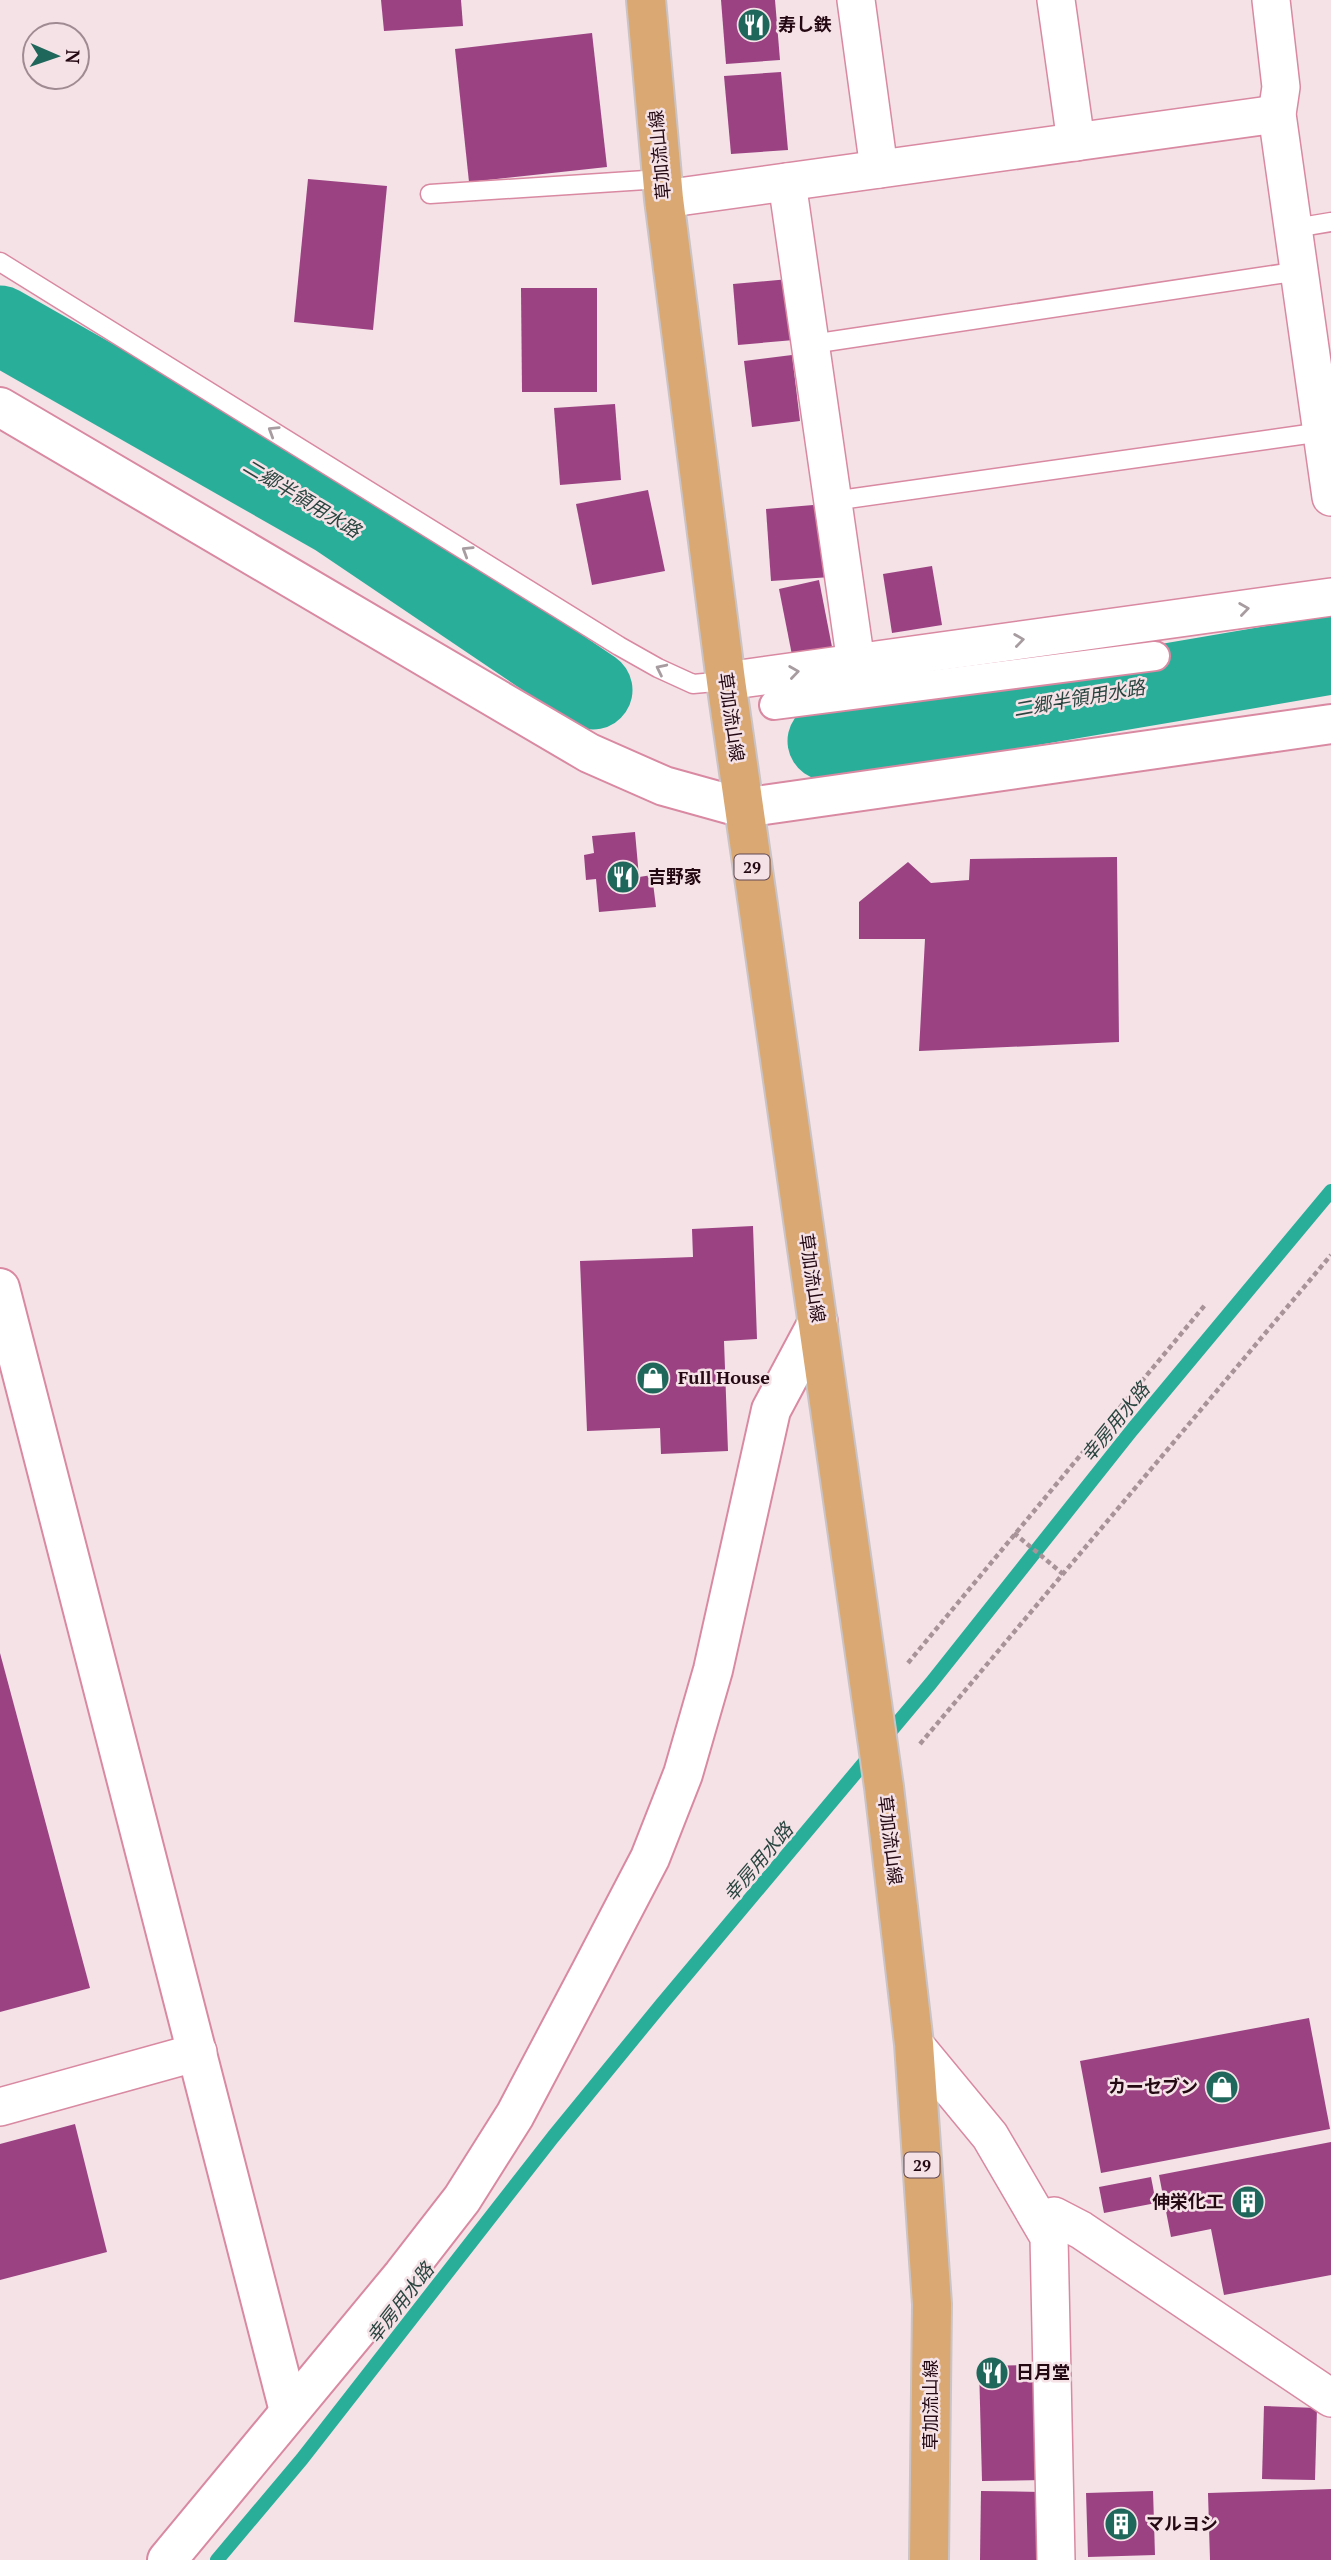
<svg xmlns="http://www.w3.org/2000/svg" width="1331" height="2560" viewBox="0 0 1331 2560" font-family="'PT Serif','Noto Sans JP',serif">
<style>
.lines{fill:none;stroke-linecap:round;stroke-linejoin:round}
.stream{stroke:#29ae9a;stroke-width:14}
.river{stroke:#29ae9a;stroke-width:79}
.building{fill:#9b4282}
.service-casing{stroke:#d989a2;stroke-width:21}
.pedestrian-casing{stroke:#d989a2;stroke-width:32}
.minor-casing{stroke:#d989a2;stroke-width:40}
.tertiary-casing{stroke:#d989a2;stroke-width:42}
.primary-casing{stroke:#cac4c6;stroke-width:42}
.path{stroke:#a89399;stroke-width:4.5;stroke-dasharray:5 3.5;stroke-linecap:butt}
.service{stroke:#fff;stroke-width:18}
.pedestrian{stroke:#fff;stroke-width:28}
.minor{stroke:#fff;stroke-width:37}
.tertiary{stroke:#fff;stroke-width:38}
.primary{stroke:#daa872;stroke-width:38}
.oneway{stroke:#a79ca0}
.labels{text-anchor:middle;stroke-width:5;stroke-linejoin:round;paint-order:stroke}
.shield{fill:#f4e2e7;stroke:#624952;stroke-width:2}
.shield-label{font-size:16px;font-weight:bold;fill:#240812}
.poi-label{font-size:18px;font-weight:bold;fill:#240812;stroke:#f4e2e7;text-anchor:start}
.street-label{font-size:18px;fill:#240812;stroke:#f4e2e7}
.water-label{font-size:19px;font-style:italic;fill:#2a453f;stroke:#f4e2e7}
</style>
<rect width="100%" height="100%" fill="#f4e2e7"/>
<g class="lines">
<!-- stream -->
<polyline class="stream" points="217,2560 302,2459 553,2137 661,2005 931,1683 1132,1430 1331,1191"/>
<!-- river -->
<g class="river">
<polyline points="0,325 337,517 593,690"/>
<polyline points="827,741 1331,655"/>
</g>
</g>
<!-- building -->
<g class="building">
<polygon points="381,0 461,0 463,26 384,31"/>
<polygon points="721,0 775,0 780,60 726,64"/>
<polygon points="592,33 607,167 469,182 455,49"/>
<polygon points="781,72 788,150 731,154 724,76"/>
<polygon points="308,179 387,186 373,330 294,322"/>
<polygon points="789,279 794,340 738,345 733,284"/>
<polygon points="521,288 597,288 597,392 522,392"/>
<polygon points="792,355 800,421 752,427 744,361"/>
<polygon points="615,404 621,480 560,485 554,408"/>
<polygon points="648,490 665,571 592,585 576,504"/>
<polygon points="825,504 831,577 771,581 766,509"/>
<polygon points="932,566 942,625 892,633 883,574"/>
<polygon points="819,580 832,647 792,655 779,589"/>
<polygon points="635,832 639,877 652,875 656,907 599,912 596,879 586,880 584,855 594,853 592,836"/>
<polygon points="1117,857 1119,1042 919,1051 925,939 859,939 859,902 908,862 931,883 969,880 970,859"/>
<polygon points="753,1226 757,1339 724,1341 728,1451 661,1454 660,1428 587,1431 580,1261 693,1257 692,1229"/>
<polygon points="0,1653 90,1988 0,2012"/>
<polygon points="1309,2018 1330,2129 1101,2173 1080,2061"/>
<polygon points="75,2124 107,2252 0,2280 0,2144"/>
<polygon points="1331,2142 1331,2275 1224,2295 1211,2229 1171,2237 1159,2175"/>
<polygon points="1151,2177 1156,2203 1104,2213 1099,2187"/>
<polygon points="1034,2365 1044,2480 982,2481 979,2366"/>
<polygon points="1264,2406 1317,2408 1315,2480 1262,2479"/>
<polygon points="1331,2489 1331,2560 1210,2560 1208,2493"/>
<polygon points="981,2491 1042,2492 1042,2560 980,2560"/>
<polygon points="1153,2491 1155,2555 1088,2557 1086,2493"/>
</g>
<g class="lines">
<defs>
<g id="service">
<polyline points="430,194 661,179"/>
<polyline points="1295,228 1331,222"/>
<polyline points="0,262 619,646 658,668 693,684 726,681"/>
<polyline points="812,344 1300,271"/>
<polyline points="833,501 1322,432"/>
</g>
<polyline id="pedestrian" points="774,705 1155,656"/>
<g id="minor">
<polyline points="856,0 879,169"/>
<polyline points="1056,0 1076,142"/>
<polyline points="1271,0 1281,87 1277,114 1331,497"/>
<polyline points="787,182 856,663"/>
<polyline points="664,199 1277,114"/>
<polyline points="726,681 1331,597"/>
<polyline points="914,2044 990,2136 1049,2237 1056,2560"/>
<polyline points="0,2107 198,2052"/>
<polyline points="1040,2219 1054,2216 1081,2230 1331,2398"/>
</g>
<g id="tertiary">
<polyline points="0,407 589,753 664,786 743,808 1331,724"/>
<polyline points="0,1288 289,2411"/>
<polyline points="167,2560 403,2275 462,2199 515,2115 591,1971 650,1858 683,1774 713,1670 771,1410 818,1322"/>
</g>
<polyline id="primary" points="646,0 664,199 726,681 884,1787 914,2044 932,2304 929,2560"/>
</defs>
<!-- service casing -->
<use href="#service" class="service-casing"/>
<!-- pedestrian casing -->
<use href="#pedestrian" class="pedestrian-casing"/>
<!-- minor casing -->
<use href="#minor" class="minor-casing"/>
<!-- tertiary casing -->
<use href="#tertiary" class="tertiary-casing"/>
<!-- primary casing -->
<use href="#primary" class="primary-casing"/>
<!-- path -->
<g class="path">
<polyline points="1014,1533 1063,1574"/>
<polyline points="908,1663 1205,1305"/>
<polyline points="920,1744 1331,1255"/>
</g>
<!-- service -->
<use href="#service" class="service"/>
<!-- pedestrian -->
<use href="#pedestrian" class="pedestrian"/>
<!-- minor -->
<use href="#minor" class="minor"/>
<!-- tertiary -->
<use href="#tertiary" class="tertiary"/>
<!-- primary -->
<use href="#primary" class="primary"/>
</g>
<!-- one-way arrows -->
<defs><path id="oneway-chevron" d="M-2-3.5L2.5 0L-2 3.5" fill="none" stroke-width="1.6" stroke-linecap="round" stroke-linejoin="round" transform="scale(1.75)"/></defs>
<g class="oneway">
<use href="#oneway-chevron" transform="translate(273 431) rotate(-148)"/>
<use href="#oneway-chevron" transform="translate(467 551) rotate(-148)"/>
<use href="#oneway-chevron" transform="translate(1244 609) rotate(-8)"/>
<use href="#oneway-chevron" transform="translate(1019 640) rotate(-8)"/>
<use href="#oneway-chevron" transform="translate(661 669) rotate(-154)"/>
<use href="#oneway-chevron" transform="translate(794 672) rotate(-8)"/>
</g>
<!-- icons -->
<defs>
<symbol id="restaurant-disc" viewBox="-11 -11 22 22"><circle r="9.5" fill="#20675b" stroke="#f4e2e7"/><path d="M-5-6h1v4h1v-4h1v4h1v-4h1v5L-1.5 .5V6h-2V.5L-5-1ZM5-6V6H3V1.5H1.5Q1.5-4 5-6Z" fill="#fff"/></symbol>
<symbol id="shop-disc" viewBox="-11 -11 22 22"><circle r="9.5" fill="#20675b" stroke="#f4e2e7"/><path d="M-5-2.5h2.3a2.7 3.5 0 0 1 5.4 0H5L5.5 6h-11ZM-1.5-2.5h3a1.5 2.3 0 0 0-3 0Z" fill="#fff"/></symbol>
<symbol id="building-disc" viewBox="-11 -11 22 22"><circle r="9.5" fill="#20675b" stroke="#f4e2e7"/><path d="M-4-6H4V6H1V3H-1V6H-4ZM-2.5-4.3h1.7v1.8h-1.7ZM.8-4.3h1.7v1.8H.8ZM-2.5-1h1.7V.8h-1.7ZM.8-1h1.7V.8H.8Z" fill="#fff"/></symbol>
</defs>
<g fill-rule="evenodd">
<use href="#restaurant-disc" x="735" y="6" width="38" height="38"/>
<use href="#restaurant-disc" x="604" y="858" width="38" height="38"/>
<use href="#shop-disc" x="634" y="1359" width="38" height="38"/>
<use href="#shop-disc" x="1203" y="2068" width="38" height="38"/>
<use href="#building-disc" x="1229" y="2183" width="38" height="38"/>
<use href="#restaurant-disc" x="973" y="2354" width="38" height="38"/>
<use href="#building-disc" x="1102" y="2505" width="38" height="38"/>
</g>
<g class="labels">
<!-- shield labels -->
<g class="shield">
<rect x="734.5" y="854.5" width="35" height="25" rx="5"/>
<rect x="904.5" y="2152.5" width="35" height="25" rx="5"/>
</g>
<g class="shield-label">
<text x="752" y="873">29</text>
<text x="922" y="2171">29</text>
</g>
<!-- poi labels -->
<g class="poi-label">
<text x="778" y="31">寿し鉄</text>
<text x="648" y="883">吉野家</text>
<text x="678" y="1384">Full House</text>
<text x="1198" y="2093" text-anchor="end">カーセブン</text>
<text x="1224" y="2208" text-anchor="end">伸栄化工</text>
<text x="1016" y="2379">日月堂</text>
<text x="1146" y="2530">マルヨシ</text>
</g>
<!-- street labels -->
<g class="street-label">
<text transform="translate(660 155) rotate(-95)" y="6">草加流山線</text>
<text transform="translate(731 717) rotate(82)" y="6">草加流山線</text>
<text transform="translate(812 1278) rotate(82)" y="6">草加流山線</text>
<text transform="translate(890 1840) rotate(83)" y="6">草加流山線</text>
<text transform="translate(931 2405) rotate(-90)" y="6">草加流山線</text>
</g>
<!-- water labels -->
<g class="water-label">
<text transform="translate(302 498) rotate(31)" y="7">二郷半領用水路</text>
<text transform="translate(1079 698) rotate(-10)" y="7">二郷半領用水路</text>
<text transform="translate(1115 1422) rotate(-51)" y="7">幸房用水路</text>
<text transform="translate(758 1862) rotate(-50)" y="7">幸房用水路</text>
<text transform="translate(400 2303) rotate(-52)" y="7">幸房用水路</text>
</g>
</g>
<!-- north arrow -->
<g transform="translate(56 56) rotate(92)"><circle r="33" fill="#f4e2e7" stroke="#a18b92" stroke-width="2"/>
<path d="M0-5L12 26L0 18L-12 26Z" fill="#20675b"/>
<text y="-10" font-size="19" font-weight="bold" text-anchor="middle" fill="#240812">N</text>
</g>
</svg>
